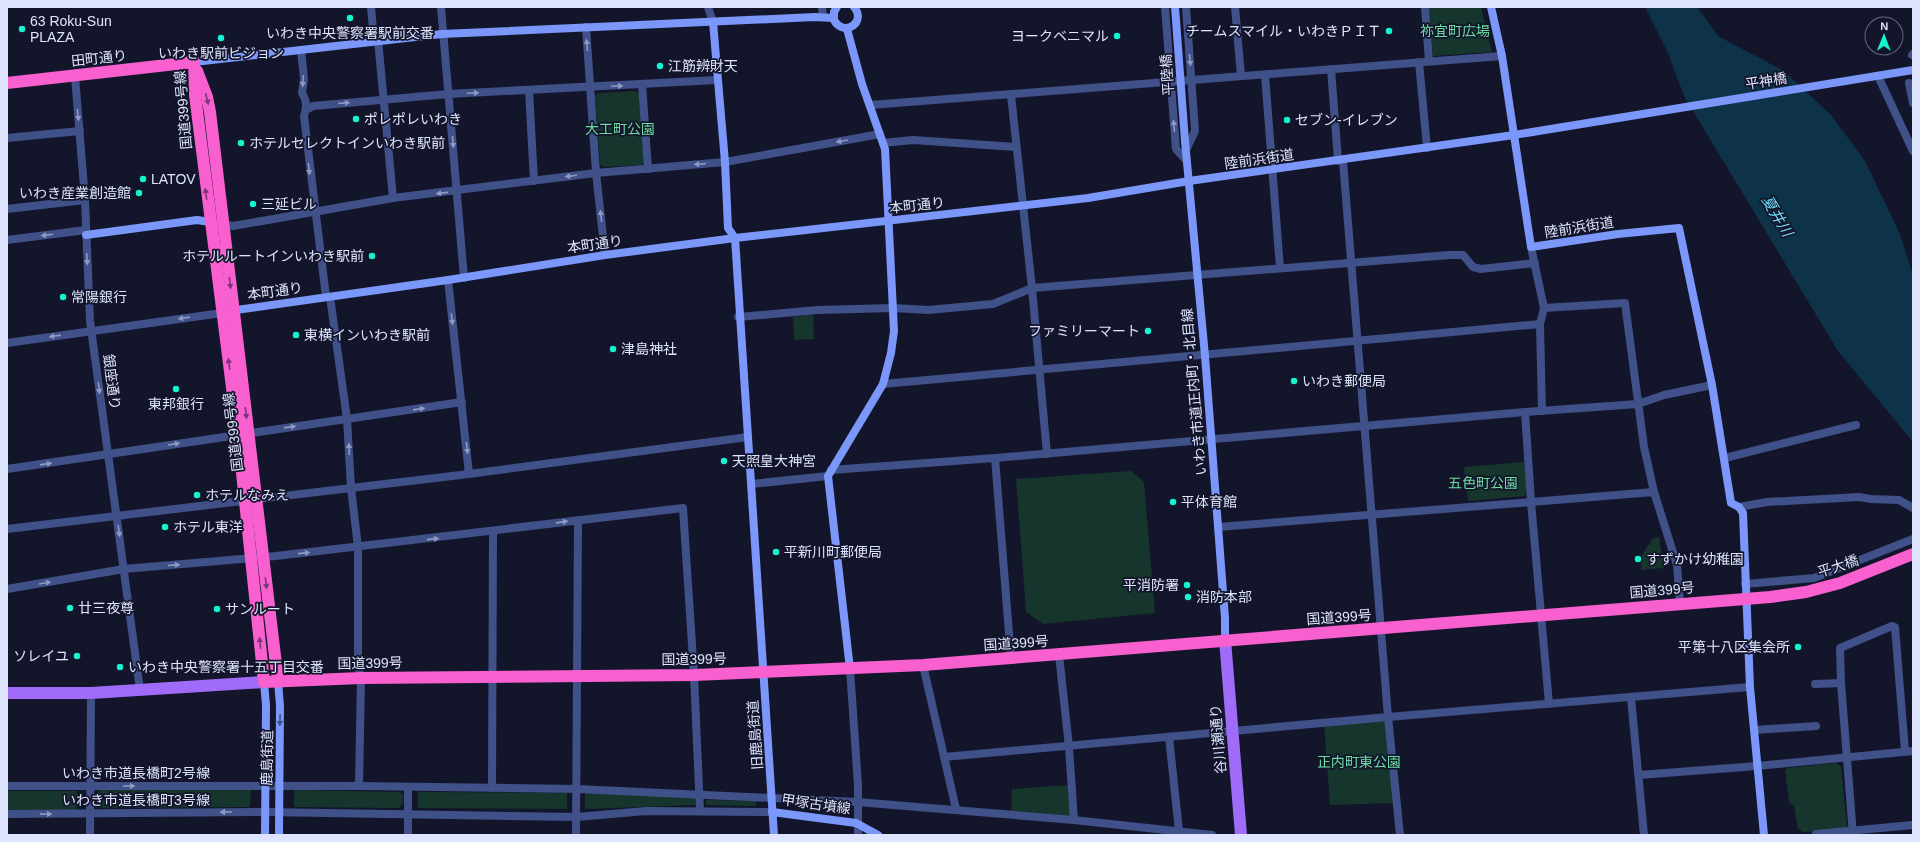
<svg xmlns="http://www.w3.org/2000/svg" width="1920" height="842" viewBox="0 0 1920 842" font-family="Arial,'Noto Sans JP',sans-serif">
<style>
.green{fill:#16352c}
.water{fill:#0e3349}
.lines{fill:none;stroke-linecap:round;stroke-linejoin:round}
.street{stroke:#405088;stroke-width:8}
.secondary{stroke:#7a97f9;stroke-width:8}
.primary{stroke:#9f6bf8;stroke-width:12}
.highway{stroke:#f85fcf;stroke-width:12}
.secondary-bridge{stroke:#7a97f9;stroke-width:8}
.oneway{fill:#8f9ac3}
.oneway2{fill:#7a3675}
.oneway3{fill:#415088}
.poi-dot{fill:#14f4d1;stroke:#13152b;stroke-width:1.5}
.labels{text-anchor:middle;stroke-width:3.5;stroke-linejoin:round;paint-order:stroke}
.poi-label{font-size:14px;fill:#dee3fe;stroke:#13152b;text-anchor:start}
.park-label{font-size:14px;fill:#6cdca3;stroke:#13152b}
.street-label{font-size:14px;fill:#dee3fe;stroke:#13152b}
.water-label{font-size:15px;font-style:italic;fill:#71ddf9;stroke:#13152b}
</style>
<rect width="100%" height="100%" fill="#13152b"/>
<!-- green -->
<g class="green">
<polygon points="1429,7 1481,7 1492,52 1433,56"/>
<polygon points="636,91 639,94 644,162 641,165 604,167 600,164 595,96 598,93"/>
<polygon points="813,314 814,339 794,340 793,317"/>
<polygon points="1524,462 1528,492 1524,496 1468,501 1464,467"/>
<polygon points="1131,471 1144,482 1155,613 1043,624 1026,612 1016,479"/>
<polygon points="1659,537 1664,568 1641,570 1642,555 1653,538"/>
<polygon points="1387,718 1395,803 1330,805 1324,724"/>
<polygon points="1836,763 1841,767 1847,827 1844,829 1803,832 1798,829 1794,806 1789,802 1785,770 1788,768"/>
<polygon points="1071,785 1074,819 1011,813 1012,789"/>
<polygon points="100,790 251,790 250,807 100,808 95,803 94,796"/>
<polygon points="294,790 399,792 403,795 403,803 399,808 294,807"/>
<rect x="7" y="791" width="70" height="19"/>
<polygon points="418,792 567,793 567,809 418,808"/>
<polygon points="585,793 695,797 695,805 585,809"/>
<polygon points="706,800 756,801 756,806 706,805"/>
</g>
<!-- water -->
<polygon class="water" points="1645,7 1697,7 1718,36 1784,71 1831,115 1865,161 1900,234 1913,275 1913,442 1838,351 1684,96 1668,53"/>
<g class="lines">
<!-- street -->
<g class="street">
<polyline points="371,7 374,41"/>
<polyline points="441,7 464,278"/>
<polyline points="708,7 713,22"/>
<polyline points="822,7 823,17"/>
<polyline points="1165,7 1176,149 1187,161"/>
<polyline points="1235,7 1241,76"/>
<polyline points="1425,7 1429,61"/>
<polyline points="586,27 596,173 605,255"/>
<polyline points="378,40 393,198"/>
<path d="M 301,50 L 304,79 L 302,93 C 307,101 307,107 304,116 L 326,297"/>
<polyline points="1912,55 1913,54"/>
<polyline points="1419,62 1427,148"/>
<polyline points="1331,69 1338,161"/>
<polyline points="1265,75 1280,268"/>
<polyline points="75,76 85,200 90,321 140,690"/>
<polyline points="1878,76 1913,151"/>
<polyline points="1909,83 1913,103"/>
<polyline points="642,84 648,169"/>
<polyline points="529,90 534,181"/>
<polyline points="1011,95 1032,288 1047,454"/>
<polyline points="870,105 1502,56"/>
<polyline points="306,110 313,106 448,94 717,80"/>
<polyline points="7,138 80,131"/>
<polyline points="883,143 913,140 1016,147"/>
<polyline points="1186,150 1195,131 1186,7"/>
<polyline points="1343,161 1388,717 1400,835"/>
<polyline points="7,209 85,200"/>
<polyline points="220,224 233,226 393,198 596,173 725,162 880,134"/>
<polyline points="7,240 86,230"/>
<polyline points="1531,247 1544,308 1540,324 1542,411"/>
<polyline points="448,280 469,474"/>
<polyline points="330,297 347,419 351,488 358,547 358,664 361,678 359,786"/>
<polyline points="1544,308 1625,303 1644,447 1654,492"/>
<polyline points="738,317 818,310 893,308 928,310 993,304 1032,288 1450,255 1463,255 1473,267 1481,269 1535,263"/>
<polyline points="7,343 222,313"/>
<polyline points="883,384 1540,324"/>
<polyline points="1525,412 1531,502 1654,492 1677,565 1680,604"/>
<polyline points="995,458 1011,658"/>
<polyline points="1725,458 1856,425"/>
<polyline points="7,469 462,402"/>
<polyline points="831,470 995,458 1525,412 1638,404 1664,395 1712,385"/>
<polyline points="751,484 828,476"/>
<polyline points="1739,507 1767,502 1859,497 1871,499 1899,500 1913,508"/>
<polyline points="1218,527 1531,502 1549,704"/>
<polyline points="7,529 469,474 748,437"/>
<polyline points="1745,584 1814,578 1913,539"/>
<polyline points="7,589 124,569 276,556 683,508 694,675 700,811"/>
<polyline points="1059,655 1069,747 1074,820"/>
<polyline points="923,665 956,809"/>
<polyline points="850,669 858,785 858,835"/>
<polyline points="1815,684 1841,683"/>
<polyline points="1631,698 1644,835"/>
<polyline points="1754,730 1816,726"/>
<polyline points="1169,737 1179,831"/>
<polyline points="944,757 1388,717 1750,687"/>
<polyline points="1639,775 1757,766 1913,751"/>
<polyline points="7,786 359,786 577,789 857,802 1074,820 1212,835"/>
<polyline points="492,788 493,532"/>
<polyline points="7,814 265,812 577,817 646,811 772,812"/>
<polyline points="1816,834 1913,825"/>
<polyline points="90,835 91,693"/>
<polyline points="408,835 408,787"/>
<polyline points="576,835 578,520"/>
<polyline points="1853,835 1841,683 1840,648 1892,626 1895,627 1905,751"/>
</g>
<!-- secondary -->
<g class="secondary">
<path d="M 837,7 L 834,12 L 834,20 C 844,38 867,22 854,7"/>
<polyline points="1491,7 1502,56 1531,247 1618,234 1679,228 1712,385 1731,503 1739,507 1743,513 1750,687 1764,835"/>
<polyline points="713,22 725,162 728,228 735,238 774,835"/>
<polyline points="847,29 862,84 885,149 894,331 891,353 883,384 828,476 850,669"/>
<polyline points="194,62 442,34 815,17 834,18"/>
<polyline points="1185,141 1205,356 1225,618 1225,640"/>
<polyline points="86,235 197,220 210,222"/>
<polyline points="229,311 448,280 605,255 735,238 1088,198 1189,181 1514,135 1913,70"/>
<polyline points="278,681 280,706 279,835"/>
<polyline points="264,682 266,705 265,835"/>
<polyline points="772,812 856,823 878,835"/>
</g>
<!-- primary -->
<g class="primary">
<polyline points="1225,640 1241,835"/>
<polyline points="7,693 91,693 264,682"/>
</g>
<!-- highway -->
<g class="highway">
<polyline points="194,62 195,95 238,435 264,682 361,678 694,675 923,665 1770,597 1806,592 1840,583 1913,554"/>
<polyline points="197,71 207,97 210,112 278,681"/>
<polyline points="7,83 194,62"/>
</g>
<!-- secondary-bridge -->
<polyline class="secondary-bridge" points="1175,7 1185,141"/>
</g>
<!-- one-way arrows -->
<defs><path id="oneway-solid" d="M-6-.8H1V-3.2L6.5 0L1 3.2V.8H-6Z"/></defs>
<g class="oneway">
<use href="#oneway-solid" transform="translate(587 45) rotate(-95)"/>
<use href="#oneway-solid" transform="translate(1190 60) rotate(85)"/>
<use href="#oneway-solid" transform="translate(303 81) rotate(94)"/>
<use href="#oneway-solid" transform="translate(617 86) rotate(-3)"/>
<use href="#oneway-solid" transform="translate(473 93) rotate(-3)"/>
<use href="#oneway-solid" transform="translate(344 103) rotate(-5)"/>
<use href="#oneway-solid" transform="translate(78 115) rotate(84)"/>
<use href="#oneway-solid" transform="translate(1174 126) rotate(-95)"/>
<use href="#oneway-solid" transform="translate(842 141) rotate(170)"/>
<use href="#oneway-solid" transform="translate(453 142) rotate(85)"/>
<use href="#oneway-solid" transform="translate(700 164) rotate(175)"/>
<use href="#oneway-solid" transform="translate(309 169) rotate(84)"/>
<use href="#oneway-solid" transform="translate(571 176) rotate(173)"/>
<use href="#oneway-solid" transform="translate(442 193) rotate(174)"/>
<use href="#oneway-solid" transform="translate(601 216) rotate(-96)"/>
<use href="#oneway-solid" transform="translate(47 235) rotate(173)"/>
<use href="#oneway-solid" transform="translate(87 259) rotate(87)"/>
<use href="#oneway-solid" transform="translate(184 318) rotate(172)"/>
<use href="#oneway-solid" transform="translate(452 319) rotate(83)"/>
<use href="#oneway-solid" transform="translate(55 336) rotate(172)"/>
<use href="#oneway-solid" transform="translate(99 388) rotate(83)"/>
<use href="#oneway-solid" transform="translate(419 409) rotate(-8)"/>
<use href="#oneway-solid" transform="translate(290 427) rotate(-8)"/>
<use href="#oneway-solid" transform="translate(174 444) rotate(-9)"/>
<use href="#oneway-solid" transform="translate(467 448) rotate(84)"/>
<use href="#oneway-solid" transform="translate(349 449) rotate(-93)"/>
<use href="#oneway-solid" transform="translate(46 464) rotate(-8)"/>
<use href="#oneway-solid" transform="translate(562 522) rotate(-8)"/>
<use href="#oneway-solid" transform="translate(119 531) rotate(82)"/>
<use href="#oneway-solid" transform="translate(433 539) rotate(-6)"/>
<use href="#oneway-solid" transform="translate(304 553) rotate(-6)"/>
<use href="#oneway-solid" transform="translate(174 565) rotate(-5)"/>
<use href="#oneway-solid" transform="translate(45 583) rotate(-10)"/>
<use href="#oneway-solid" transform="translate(129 786)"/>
<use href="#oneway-solid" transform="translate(226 812) rotate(180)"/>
<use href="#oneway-solid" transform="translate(46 814) rotate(-1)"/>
</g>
<g class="oneway2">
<use href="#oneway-solid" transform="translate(207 99) rotate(76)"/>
<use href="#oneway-solid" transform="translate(206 194) rotate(-97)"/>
<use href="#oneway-solid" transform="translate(230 283) rotate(83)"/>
<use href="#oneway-solid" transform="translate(229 364) rotate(-97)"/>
<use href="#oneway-solid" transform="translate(246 413) rotate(83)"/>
<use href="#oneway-solid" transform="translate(266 583) rotate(83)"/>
<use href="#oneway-solid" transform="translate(260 643) rotate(-96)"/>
</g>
<use class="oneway3" href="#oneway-solid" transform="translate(280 720) rotate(91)"/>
<!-- markers -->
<g class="poi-dot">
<circle cx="350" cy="18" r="4"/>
<circle cx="22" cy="29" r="4"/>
<circle cx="1389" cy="31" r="4"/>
<circle cx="1117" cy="36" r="4"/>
<circle cx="221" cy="38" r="4"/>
<circle cx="660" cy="66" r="4"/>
<circle cx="356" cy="119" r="4"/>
<circle cx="1287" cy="120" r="4"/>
<circle cx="241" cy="143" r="4"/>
<circle cx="143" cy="179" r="4"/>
<circle cx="139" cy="193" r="4"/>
<circle cx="253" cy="204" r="4"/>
<circle cx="372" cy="256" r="4"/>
<circle cx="63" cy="297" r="4"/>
<circle cx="1148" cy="331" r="4"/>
<circle cx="296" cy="335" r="4"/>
<circle cx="613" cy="349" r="4"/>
<circle cx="1294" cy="381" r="4"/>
<circle cx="176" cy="389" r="4"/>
<circle cx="724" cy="461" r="4"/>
<circle cx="197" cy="495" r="4"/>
<circle cx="1173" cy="502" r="4"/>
<circle cx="165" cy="527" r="4"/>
<circle cx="776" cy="552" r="4"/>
<circle cx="1638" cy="559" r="4"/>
<circle cx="1187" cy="585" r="4"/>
<circle cx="1188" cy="597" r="4"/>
<circle cx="70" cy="608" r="4"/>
<circle cx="217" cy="609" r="4"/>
<circle cx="1798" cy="647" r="4"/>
<circle cx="77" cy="656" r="4"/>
<circle cx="120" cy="667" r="4"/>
</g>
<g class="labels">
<!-- poi labels -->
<g class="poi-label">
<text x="30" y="26">63 Roku-Sun<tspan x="30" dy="16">PLAZA</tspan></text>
<text x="1381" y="36" text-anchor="end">チームスマイル・いわきＰＩＴ</text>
<text x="350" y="38" text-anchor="middle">いわき中央警察署駅前交番</text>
<text x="1109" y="41" text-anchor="end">ヨークベニマル</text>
<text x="221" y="58" text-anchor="middle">いわき駅前ビジョン</text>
<text x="668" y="71">江筋辨財天</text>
<text x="364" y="124">ポレポレいわき</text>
<text x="1295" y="125">セブン-イレブン</text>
<text x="249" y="148">ホテルセレクトインいわき駅前</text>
<text x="151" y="184">LATOV</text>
<text x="131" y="198" text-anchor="end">いわき産業創造館</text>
<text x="261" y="209">三延ビル</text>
<text x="364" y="261" text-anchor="end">ホテルルートインいわき駅前</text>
<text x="71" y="302">常陽銀行</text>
<text x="1140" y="336" text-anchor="end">ファミリーマート</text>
<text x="304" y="340">東横インいわき駅前</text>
<text x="621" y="354">津島神社</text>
<text x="1302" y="386">いわき郵便局</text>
<text x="176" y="409" text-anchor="middle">東邦銀行</text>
<text x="732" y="466">天照皇大神宮</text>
<text x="205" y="500">ホテルなみえ</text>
<text x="1181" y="507">平体育館</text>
<text x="173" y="532">ホテル東洋</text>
<text x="784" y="557">平新川町郵便局</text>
<text x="1646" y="564">すずかけ幼稚園</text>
<text x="1179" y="590" text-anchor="end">平消防署</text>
<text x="1196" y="602">消防本部</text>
<text x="78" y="613">廿三夜尊</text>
<text x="225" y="614">サンルート</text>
<text x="1790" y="652" text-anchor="end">平第十八区集会所</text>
<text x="69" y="661" text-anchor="end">ソレイユ</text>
<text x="128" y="672">いわき中央警察署十五丁目交番</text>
</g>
<!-- park labels -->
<g class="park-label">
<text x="1455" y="36">祢宜町広場</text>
<text x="620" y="134">大工町公園</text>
<text x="1483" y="488">五色町公園</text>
<text x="1359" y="767">正内町東公園</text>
</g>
<!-- street labels -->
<g class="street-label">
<text transform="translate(99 58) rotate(-6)" y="5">田町通り</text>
<text transform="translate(1167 75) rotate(-94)" y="5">平陸橋</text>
<text transform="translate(1766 81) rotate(-9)" y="5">平神橋</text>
<text transform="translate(183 110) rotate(-95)" y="5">国道399号線</text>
<text transform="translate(1259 159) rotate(-8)" y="5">陸前浜街道</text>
<text transform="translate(917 205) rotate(-6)" y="5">本町通り</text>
<text transform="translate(1579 227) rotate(-9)" y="5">陸前浜街道</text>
<text transform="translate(595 244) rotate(-8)" y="5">本町通り</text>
<text transform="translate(275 291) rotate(-8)" y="5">本町通り</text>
<text transform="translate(112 382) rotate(83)" y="5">銀座通り</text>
<text transform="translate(1194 392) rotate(-95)" y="5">いわき市道正内町・北目線</text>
<text transform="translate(233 432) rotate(-97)" y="5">国道399号線</text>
<text transform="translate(1838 566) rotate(-18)" y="5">平大橋</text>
<text transform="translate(1662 590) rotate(-5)" y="5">国道399号</text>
<text transform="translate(1339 617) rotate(-4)" y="5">国道399号</text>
<text transform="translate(1016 643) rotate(-4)" y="5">国道399号</text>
<text transform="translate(694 659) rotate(-1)" y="5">国道399号</text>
<text transform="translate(370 663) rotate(-1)" y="5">国道399号</text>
<text transform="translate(755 735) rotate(-94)" y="5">旧鹿島街道</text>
<text transform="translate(1218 739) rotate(-95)" y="5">谷川瀬通り</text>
<text transform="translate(267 758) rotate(-89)" y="5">鹿島街道</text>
<text x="136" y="778">いわき市道長橋町2号線</text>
<text x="136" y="805">いわき市道長橋町3号線</text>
<text transform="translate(816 804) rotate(8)" y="5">甲塚古墳線</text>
</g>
<!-- water labels -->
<g class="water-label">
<text transform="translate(1777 216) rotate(59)" y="5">夏井川</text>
</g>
</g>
<!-- border -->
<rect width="1920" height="842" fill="none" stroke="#dee3fe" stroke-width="16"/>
<!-- north arrow -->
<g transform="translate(1884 36) rotate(1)"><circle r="19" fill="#13152b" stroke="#64677f"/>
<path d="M0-3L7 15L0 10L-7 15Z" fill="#14f4d1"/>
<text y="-6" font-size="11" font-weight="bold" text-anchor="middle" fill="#dee3fe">N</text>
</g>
</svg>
